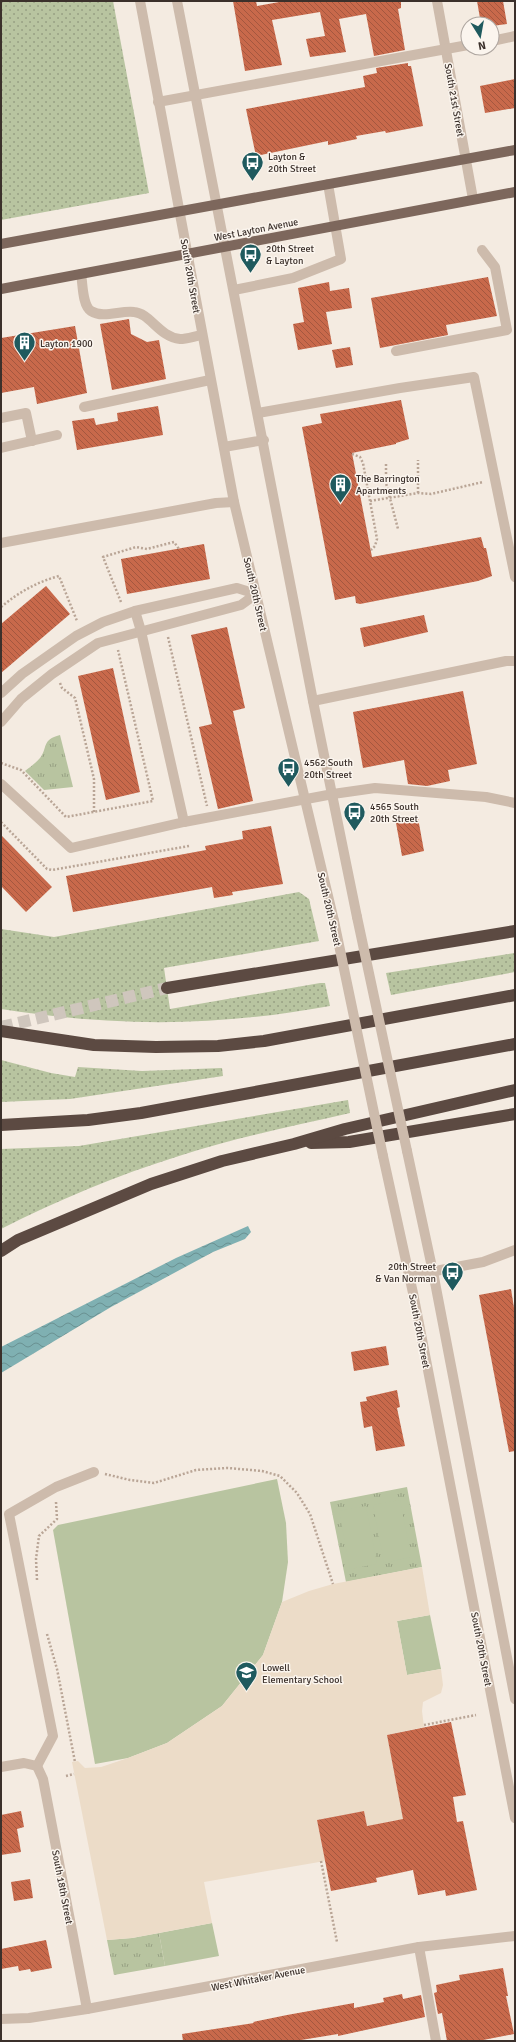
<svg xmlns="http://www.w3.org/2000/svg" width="516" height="2042" viewBox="0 0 516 2042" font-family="Signika,sans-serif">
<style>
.grass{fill:url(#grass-dots)}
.park{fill:url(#park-tufts)}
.pitch{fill:#b8c4a0}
.plaza{fill:#ecdcc8}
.water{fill:url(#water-waves)}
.building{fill:url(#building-back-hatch)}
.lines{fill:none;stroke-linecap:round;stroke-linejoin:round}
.highway-tunnel{stroke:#cfc6bd;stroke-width:12;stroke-dasharray:12 6;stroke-linecap:butt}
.path{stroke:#b9a596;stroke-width:2.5;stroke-dasharray:2 2;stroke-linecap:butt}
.minor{stroke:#cdbbac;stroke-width:10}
.major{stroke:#7d675c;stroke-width:10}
.highway{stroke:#5c4a42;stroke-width:12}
.minor-bridge{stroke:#cdbbac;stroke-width:10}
.labels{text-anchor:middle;stroke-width:3;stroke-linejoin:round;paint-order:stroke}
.street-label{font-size:10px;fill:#3b302b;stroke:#fbf5ee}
.poi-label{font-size:10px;fill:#3b302b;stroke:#fbf5ee;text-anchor:start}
</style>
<defs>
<pattern id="grass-dots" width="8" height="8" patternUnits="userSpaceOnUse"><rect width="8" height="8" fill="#b8c4a0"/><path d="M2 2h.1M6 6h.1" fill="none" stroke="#97a083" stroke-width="1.8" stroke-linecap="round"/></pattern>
<pattern id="park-tufts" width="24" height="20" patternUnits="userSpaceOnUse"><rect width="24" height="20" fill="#b8c4a0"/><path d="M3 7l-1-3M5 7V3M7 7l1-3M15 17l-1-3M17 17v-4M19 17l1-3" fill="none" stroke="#97a083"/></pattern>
<pattern id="water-waves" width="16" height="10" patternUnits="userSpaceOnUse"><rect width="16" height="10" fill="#7fb0b2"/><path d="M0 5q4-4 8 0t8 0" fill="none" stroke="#699091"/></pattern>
<pattern id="building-back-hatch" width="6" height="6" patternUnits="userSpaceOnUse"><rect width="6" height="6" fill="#c8694b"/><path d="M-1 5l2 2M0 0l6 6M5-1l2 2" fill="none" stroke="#a4573f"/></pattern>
</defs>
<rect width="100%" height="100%" fill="#f4ebe1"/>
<!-- grass -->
<g class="grass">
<polygon points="1,1 113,1 149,193 1,220"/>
<path d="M 299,892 L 309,899 L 319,941 L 164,968 L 170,1009 L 320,983 L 325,983 L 330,1006 C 215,1027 117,1027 1,1009 L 1,929 L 54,937 Z"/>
<polygon points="515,953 515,972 391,995 386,973"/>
<polygon points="1,1060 51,1073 75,1077 78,1067 142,1071 222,1068 223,1076 70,1099 1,1102"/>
<path d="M 348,1100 L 350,1113 C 293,1126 235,1138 179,1156 C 118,1175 58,1200 1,1229 L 1,1149 L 79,1146 Z"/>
</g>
<!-- park -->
<g class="park">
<path d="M 60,735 L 73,787 L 44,790 L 25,771 C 30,767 36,763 40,758 C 48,748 41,740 60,735 Z"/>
<polygon points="407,1487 422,1567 346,1582 330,1502"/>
<polygon points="159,1933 165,1966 114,1975 107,1940 132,1938"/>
</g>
<!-- pitch -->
<g class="pitch">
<polygon points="277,1479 286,1523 288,1562 282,1602 263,1655 222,1706 167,1743 128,1758 95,1764 53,1530 58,1525"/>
<polygon points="400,1500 411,1557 384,1563 373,1505"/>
<polygon points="366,1506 377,1564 350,1569 339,1511"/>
<polygon points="430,1615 441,1669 407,1675 397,1621"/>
<polygon points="212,1923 219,1956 165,1966 159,1933"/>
</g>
<!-- plaza -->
<polygon class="plaza" points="422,1567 430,1615 397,1621 407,1675 441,1669 443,1685 441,1693 423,1702 422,1711 424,1727 387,1735 405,1827 396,1820 367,1826 364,1811 317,1820 325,1861 204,1882 212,1923 132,1938 107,1940 72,1762 78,1761 85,1768 101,1767 128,1758 167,1743 222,1706 263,1655 282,1602 309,1591 333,1584"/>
<!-- water -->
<polygon class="water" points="248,1226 251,1232 245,1239 213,1252 111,1307 1,1373 1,1347 3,1346 176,1258"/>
<!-- building -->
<g class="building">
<polygon points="233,1 256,1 257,6 285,1 401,1 401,8 398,9 405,50 374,56 366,14 339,19 346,52 310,57 306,39 325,36 320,12 272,20 282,65 245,71"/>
<polygon points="477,1 503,1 507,24 492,26 492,24 481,24"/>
<polygon points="408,63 408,66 411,66 423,126 386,133 385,131 356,136 357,139 328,145 328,141 256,156 246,109 365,87 363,76 377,73 376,68"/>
<polygon points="515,79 515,108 485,113 480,86"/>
<polygon points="488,277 497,316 446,325 448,335 380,348 371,298"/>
<polygon points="329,282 330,291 349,288 352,308 326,312 332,344 298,350 293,324 304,322 298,288"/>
<polygon points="129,319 131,334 147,342 159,340 166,379 112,390 100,324"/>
<polygon points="75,326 87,393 37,404 34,387 1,393 1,338"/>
<polygon points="350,347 353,365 336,368 332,350"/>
<polygon points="401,400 409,439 396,443 396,444 352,453 372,557 481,537 484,548 486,548 492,576 478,581 360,604 356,603 355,596 335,600 302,427 322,423 320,414"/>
<polygon points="158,406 163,435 77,450 72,421 94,418 96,425 118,421 117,413"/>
<polygon points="204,544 210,579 127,594 121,559"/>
<polygon points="46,586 70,614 1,673 1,624"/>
<polygon points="424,615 428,632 364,647 360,628"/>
<polygon points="227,627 245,708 233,711 253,801 218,809 199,727 212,724 191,635"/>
<polygon points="113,668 140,792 106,800 78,676"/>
<polygon points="463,691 477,764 448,770 450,781 427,786 408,784 404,760 363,768 353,712"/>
<polygon points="418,818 424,851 402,856 396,823"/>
<polygon points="271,826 283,884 232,892 233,895 214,898 212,887 73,912 66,876 206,850 205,846 243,839 242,831"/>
<polygon points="1,835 52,887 26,912 1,886"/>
<polygon points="511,1289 515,1314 515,1451 509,1452 479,1295"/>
<polygon points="386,1346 389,1365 354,1371 351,1352"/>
<polygon points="397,1390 400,1407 397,1408 405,1446 376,1451 372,1426 364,1428 360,1402 367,1401 366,1397"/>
<polygon points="451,1722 466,1795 453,1797 457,1822 463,1821 477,1890 446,1896 445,1890 418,1895 413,1870 376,1878 377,1882 331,1891 317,1820 364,1811 367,1826 403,1819 387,1735"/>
<polygon points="21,1811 24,1827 17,1829 21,1852 1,1855 1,1815"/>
<polygon points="30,1879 33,1898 14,1901 11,1882"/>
<polygon points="46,1940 52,1968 31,1972 30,1969 19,1971 18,1966 1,1969 1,1949"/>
<polygon points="503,1968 508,1996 506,1996 514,2034 478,2041 447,2041 442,2013 438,2014 434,1993 437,1992 436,1985 460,1980 459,1975"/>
<polygon points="402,1994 403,1999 421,1995 425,2017 338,2036 338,2034 295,2041 183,2041 182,2034 254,2023 253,2022 287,2015 354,2003 354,2008 384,2002 383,1998"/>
</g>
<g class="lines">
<!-- highway-tunnel -->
<polyline class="highway-tunnel" points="1,1027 167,988"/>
<!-- path -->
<g class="path">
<polyline points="352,454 360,457 363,463 377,539 375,546 371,550"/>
<polyline points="386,464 386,483 398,529"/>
<polyline points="418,493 418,460"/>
<polyline points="370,501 418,493 431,494 483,482"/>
<polyline points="121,602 103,557 136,547 147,549 174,542 179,549"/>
<path d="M 1,607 C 19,592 37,582 59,576 L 77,621"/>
<polyline points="168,637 207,806"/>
<polyline points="60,683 62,688 75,698 94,779 94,812"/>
<polyline points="1,763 21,770 66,817 153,801 118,650"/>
<polyline points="1,822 47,869 52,870 189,846"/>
<polyline points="105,1474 130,1480 154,1483 196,1470 228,1468 262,1471 280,1476 297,1493 310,1514 333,1584"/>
<polyline points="37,1580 36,1559 39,1536 57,1519 56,1502"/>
<polyline points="47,1634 57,1669 75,1762"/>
<polyline points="424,1725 476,1715"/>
<polyline points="66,1776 74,1774"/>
<polyline points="321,1861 337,1942"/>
</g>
<!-- minor -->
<g class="minor">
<polyline points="140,1 234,502 334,921"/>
<polyline points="177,1 313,701 357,917"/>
<polyline points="437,1 473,199"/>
<polyline points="492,41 515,36"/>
<polyline points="158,102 468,45"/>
<path d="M 81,274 C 83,284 82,305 91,311 C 103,319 121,310 134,312 C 150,313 159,337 180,339 C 187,339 195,336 202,335"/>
<polyline points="234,290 293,278 341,259 328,184"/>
<polyline points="396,351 507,330 495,267 482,250"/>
<polyline points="84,407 210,380"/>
<polyline points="258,413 400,388 474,377 515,577"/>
<polyline points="1,418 26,413 32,441"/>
<polyline points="224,447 264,440"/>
<polyline points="1,448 57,435"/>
<polyline points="1,543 216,503 234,502"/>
<polyline points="1,693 22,674 76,636 103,622 135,611 237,588 256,594"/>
<polyline points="313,701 506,661 515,661"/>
<polyline points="1,722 21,699 52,674 98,643 241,605 256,594"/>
<polyline points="1,784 71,848 184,822 141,631 135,611"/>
<polyline points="184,822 333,794 375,788 486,797 515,803"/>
<polyline points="407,1151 433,1272 515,1699"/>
<polyline points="383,1156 413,1293 515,1818"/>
<polyline points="409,1276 483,1262 515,1250"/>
<polyline points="37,1766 53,1736 9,1514 56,1487 94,1472"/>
<polyline points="37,1766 43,1779 87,2009"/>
<polyline points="1,1767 24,1763 37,1766"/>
<polyline points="419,1947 436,2041"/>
<polyline points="1,2019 29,2018 87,2009 419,1947 515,1936"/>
</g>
<!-- major -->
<g class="major">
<polyline points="1,244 515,150"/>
<polyline points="1,289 515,192"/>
</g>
<!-- highway -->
<g class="highway">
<polyline points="167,988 515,931"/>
<polyline points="1,1031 94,1045 156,1047 218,1046 264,1041 515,995"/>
<polyline points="1,1125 88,1120 141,1113 515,1044"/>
<polyline points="311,1143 349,1142 515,1114"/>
<polyline points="1,1251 18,1240 151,1184 222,1161 294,1144 345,1129 515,1090"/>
</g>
<!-- minor-bridge -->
<g class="minor-bridge">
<polyline points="357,917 407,1151"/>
<polyline points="334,921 383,1156"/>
</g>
</g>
<!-- icons -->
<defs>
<symbol id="bus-pin" viewBox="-11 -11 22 30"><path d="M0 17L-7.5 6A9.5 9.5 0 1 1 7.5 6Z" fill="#1f5a5e" stroke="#fbf5ee"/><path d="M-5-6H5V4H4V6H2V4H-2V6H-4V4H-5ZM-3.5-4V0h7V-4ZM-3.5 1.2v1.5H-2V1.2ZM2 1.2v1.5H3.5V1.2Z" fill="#fff"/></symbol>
<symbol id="building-pin" viewBox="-11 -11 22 30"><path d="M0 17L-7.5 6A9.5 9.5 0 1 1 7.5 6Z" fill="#1f5a5e" stroke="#fbf5ee"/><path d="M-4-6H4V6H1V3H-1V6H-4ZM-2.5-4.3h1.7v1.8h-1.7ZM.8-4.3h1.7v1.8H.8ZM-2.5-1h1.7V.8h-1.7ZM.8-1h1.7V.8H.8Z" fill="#fff"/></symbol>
<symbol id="school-pin" viewBox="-11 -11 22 30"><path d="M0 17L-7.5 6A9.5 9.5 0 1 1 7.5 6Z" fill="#1f5a5e" stroke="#fbf5ee"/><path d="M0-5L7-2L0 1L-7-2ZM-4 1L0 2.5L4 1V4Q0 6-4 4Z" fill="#fff"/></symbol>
</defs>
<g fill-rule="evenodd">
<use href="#bus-pin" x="240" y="150" width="25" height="34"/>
<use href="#bus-pin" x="238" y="242" width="25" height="34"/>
<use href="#building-pin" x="12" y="330" width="25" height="34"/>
<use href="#building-pin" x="328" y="472" width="25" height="34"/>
<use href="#bus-pin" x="276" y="756" width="25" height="34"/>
<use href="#bus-pin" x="342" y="800" width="25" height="34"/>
<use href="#bus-pin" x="440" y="1260" width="25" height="34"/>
<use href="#school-pin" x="234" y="1660" width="25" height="34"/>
</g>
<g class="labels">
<!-- street labels -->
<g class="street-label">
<text transform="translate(455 100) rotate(80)" y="4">South 21st Street</text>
<text transform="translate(256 229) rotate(-11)" y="4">West Layton Avenue</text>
<text transform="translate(191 276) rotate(80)" y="4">South 20th Street</text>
<text transform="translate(256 594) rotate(77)" y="4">South 20th Street</text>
<text transform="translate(330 909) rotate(77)" y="4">South 20th Street</text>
<text transform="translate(420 1331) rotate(79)" y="4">South 20th Street</text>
<text transform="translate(482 1649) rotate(79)" y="4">South 20th Street</text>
<text transform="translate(63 1887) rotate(79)" y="4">South 18th Street</text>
<text transform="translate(258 1978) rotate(-11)" y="4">West Whitaker Avenue</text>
</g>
<!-- poi labels -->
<g class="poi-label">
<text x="268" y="160">Layton &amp;<tspan x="268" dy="12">20th Street</tspan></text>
<text x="266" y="252">20th Street<tspan x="266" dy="12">&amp; Layton</tspan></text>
<text x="40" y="347">Layton 1900</text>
<text x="356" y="482">The Barrington<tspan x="356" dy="12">Apartments</tspan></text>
<text x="304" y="766">4562 South<tspan x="304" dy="12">20th Street</tspan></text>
<text x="370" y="810">4565 South<tspan x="370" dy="12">20th Street</tspan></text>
<text x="436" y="1270" text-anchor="end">20th Street<tspan x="436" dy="12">&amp; Van Norman</tspan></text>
<text x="262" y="1671">Lowell<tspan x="262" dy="12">Elementary School</tspan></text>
</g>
</g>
<!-- border -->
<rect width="516" height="2042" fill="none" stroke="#3b302b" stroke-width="4"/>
<!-- north arrow -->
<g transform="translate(480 36) rotate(169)"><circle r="19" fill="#fbf5ee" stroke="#aea6a0"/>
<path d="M0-3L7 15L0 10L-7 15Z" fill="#1f5a5e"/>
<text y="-6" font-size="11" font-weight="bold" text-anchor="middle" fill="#3b302b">N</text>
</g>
</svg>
